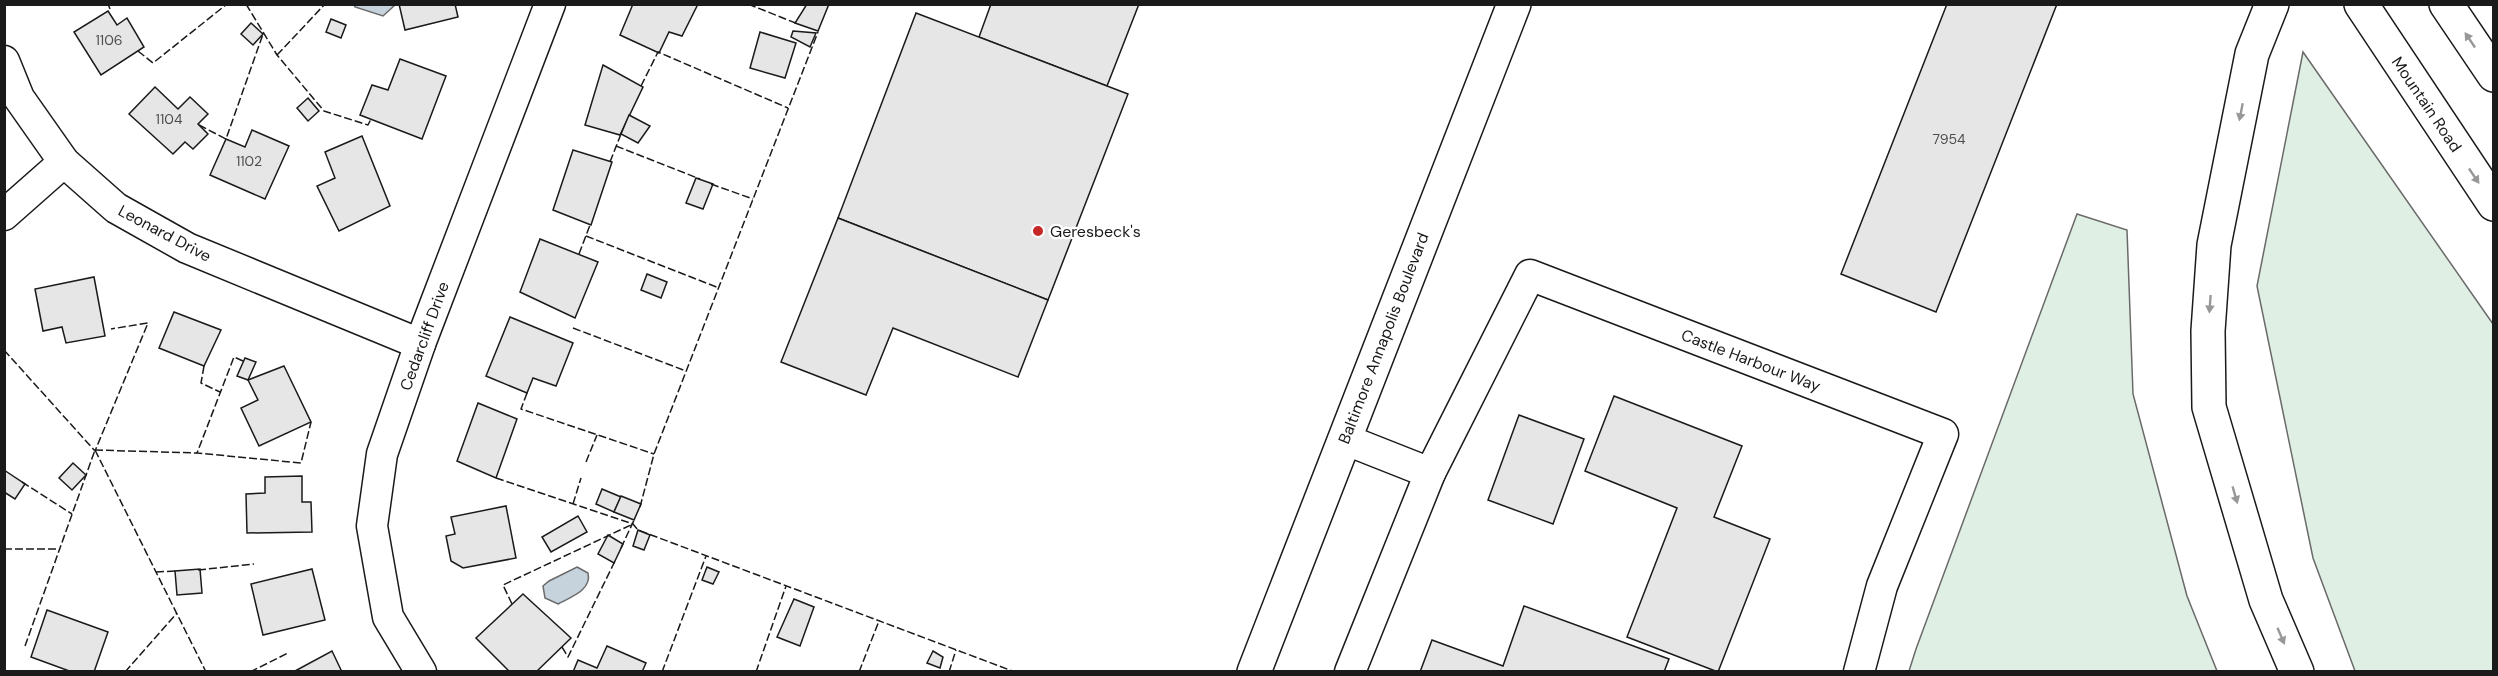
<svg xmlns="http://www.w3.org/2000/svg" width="2498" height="676" viewBox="0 0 2498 676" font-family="'DM Sans',sans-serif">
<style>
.green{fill:#e0efe3;stroke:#6a6a6a;stroke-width:1.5}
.water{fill:#c6d2dc;stroke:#6a6a6a;stroke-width:1.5}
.building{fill:#e6e6e6;stroke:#1a1a1a;stroke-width:1.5}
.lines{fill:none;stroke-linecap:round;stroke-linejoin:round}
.street-casing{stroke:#1a1a1a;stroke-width:33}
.secondary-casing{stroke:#1a1a1a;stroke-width:36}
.highway-casing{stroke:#1a1a1a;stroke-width:36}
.street{stroke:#fff;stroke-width:30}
.secondary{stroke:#fff;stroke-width:33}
.highway{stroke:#fff;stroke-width:33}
.fence{stroke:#1a1a1a;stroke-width:1.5;stroke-dasharray:8 3;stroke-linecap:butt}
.oneway{fill:#989898}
.poi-dot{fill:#c62828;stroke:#fff;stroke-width:2}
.labels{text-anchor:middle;stroke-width:4.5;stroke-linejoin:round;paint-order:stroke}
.number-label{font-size:14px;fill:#4d4d4d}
.street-label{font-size:16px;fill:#1a1a1a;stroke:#fff}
.poi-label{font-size:16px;fill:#1a1a1a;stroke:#fff;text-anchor:start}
</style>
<rect width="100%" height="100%" fill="#fff"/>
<!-- green -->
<g class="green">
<polygon points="2303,52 2493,324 2493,671 2355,671 2313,558 2257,286"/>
<polygon points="2077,214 2127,230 2133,394 2187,596 2217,671 1909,671 1916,649"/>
</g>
<!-- water -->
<g class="water">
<polygon points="354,5 394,4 395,5 383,16 355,7"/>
<path d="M 577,567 L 588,573 C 592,590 571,597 558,604 L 545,598 L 543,586 L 549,581 Z"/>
</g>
<!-- building -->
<g class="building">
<polygon points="399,4 455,4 458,17 405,30"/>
<polygon points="633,4 698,4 682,36 669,32 659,53 620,35"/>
<polygon points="807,4 829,4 818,31 795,23"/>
<polygon points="991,4 1139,4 1107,86 979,37"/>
<polygon points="1947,4 2057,4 1936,312 1841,274"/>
<polygon points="108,11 117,25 127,18 144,47 101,75 74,32"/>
<polygon points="916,13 1128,94 1048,300 838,218"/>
<polygon points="331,19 346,25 341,38 326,32"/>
<polygon points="251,23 263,34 253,45 241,34"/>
<polygon points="793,31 816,33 810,47 791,37"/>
<polygon points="760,32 796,43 785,78 750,68"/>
<polygon points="400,59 446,76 422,139 360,115 372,85 388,90"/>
<polygon points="603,65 643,87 620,135 585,125"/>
<polygon points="155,87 178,109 190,97 208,114 198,124 208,134 193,149 185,142 173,154 129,114"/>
<polygon points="308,98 319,111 308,121 297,108"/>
<polygon points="629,115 650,126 638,143 621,134"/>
<polygon points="252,130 289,146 265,199 210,175 226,139 245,147"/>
<polygon points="362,136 390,206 339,231 317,186 335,178 325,152"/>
<polygon points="573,150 612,162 591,225 553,210"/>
<polygon points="696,178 713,184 703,209 686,203"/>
<polygon points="838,218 1048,300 1018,377 893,328 866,395 781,362"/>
<polygon points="540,239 598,262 575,318 520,292"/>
<polygon points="647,274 667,282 661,298 641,290"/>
<polygon points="94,277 105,336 66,343 62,327 43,331 35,289"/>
<polygon points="174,312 221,330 204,366 159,348"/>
<polygon points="510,317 573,343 556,386 533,378 527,393 486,376"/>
<polygon points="245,358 256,362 248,380 237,376"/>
<polygon points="284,366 311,422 259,446 241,408 258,400 248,380"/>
<polygon points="1614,396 1742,446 1714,517 1770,539 1718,672 1627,637 1677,508 1585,471"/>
<polygon points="478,403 517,419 496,478 457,461"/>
<polygon points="1519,415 1584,439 1553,524 1488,500"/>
<polygon points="73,463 86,475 72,490 59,478"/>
<polygon points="4,470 25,484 15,499 4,492"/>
<polygon points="302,476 302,502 311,502 312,532 247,533 246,494 265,493 265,477"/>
<polygon points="602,489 621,497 614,512 596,504"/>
<polygon points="621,496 641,504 634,520 614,512"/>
<polygon points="506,506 516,558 463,568 451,561 446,536 455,534 451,517"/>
<polygon points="578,516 587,532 551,552 542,537"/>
<polygon points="638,530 650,535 644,550 633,546"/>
<polygon points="608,535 623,544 614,563 598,554"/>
<polygon points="707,567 719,572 713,584 702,580"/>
<polygon points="200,569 202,593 177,595 175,571"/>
<polygon points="312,569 325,620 263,635 251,584"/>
<polygon points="523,594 571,638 536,672 510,672 476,638"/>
<polygon points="794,599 814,607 800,646 777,637"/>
<polygon points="1524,606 1669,659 1664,672 1420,672 1432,640 1503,666"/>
<polygon points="47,610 108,632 94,672 72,672 31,657"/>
<polygon points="607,646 646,663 642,672 573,672 578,660 597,668"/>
<polygon points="332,651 342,672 295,672 295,671"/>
<polygon points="933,651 943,657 940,668 927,663"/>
</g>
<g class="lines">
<defs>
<g id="street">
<polyline points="4,61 19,98 64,162 116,208 187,248 420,344"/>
<polyline points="4,215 64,162"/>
<polyline points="1344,439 1430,473"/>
<polyline points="421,672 388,617 372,526 382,454 420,344 550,4"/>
<polyline points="1350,672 1430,473 1530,275 1943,434 1882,586 1859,672"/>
</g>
<g id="secondary">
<polyline points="2361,4 2494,204"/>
<polyline points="2446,4 2494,75"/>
<polyline points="1254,672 1514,4"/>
</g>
<polyline id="highway" points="2272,4 2252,54 2214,245 2208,331 2209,407 2266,600 2297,672"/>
</defs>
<!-- street casing -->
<use href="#street" class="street-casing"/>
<!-- secondary casing -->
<use href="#secondary" class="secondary-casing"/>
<!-- highway casing -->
<use href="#highway" class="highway-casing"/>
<!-- street -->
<use href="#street" class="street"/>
<!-- secondary -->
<use href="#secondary" class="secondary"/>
<!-- highway -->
<use href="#highway" class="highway"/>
<!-- fence -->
<g class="fence">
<polyline points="108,4 110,9"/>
<polyline points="246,4 277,55 324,111 368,125 371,119"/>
<polyline points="748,4 798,24"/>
<polyline points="138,51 153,63 227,4"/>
<polyline points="277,55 325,4"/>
<polyline points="641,86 658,52 788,108"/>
<polyline points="199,125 226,139 263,34"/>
<polyline points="616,146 700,179"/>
<polyline points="610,162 621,134"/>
<polyline points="711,184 753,199"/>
<polyline points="586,236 719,288"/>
<polyline points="579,254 590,225"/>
<polyline points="573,328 686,371"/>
<polyline points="4,350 95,451 148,323 111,329"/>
<polyline points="243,361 234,357 197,453 301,463 311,422"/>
<polyline points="204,366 201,383 220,392"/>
<polyline points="527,393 521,409 654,454"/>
<polyline points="95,450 206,672"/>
<polyline points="95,450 197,453"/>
<polyline points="586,462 597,435"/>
<polyline points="496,478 633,524 638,530 1015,672"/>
<polyline points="22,482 72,514"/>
<polyline points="573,504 581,478"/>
<polyline points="640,507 654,454 818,32"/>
<polyline points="621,548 635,518"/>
<polyline points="4,549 60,549"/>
<polyline points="198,570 254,564"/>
<polyline points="156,572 177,571"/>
<polyline points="512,604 503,585 633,524"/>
<polyline points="25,646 95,450"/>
<polyline points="562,647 568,657 615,561"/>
<polyline points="125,672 177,613"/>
<polyline points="250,672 288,653"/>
<polyline points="662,672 706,556"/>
<polyline points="756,672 786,586"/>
<polyline points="859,672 879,621"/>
<polyline points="949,672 956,650"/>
</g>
</g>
<!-- one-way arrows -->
<defs><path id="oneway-solid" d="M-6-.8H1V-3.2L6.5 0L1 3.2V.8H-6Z" transform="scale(1.5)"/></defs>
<g class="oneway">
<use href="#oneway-solid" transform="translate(2470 40) rotate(-124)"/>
<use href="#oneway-solid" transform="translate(2241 112) rotate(101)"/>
<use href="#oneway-solid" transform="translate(2474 176) rotate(56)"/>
<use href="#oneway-solid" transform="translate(2210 304) rotate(94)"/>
<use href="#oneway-solid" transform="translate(2235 495) rotate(74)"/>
<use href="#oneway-solid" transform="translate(2281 636) rotate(67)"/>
</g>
<!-- markers -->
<circle class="poi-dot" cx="1038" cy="231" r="6"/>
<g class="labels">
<!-- number labels -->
<g class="number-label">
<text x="109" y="45">1106</text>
<text x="169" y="124">1104</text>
<text x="1949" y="144">7954</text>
<text x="249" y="166">1102</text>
</g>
<!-- street labels -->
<g class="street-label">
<text transform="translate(2427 104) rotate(56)" y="6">Mountain Road</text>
<text transform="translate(165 233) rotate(28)" y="6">Leonard Drive</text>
<text transform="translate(424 336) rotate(-70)" y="6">Cedarcliff Drive</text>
<text transform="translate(1383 338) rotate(-69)" y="6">Baltimore Annapolis Boulevard</text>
<text transform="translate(1751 360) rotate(21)" y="6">Castle Harbour Way</text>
</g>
<!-- poi labels -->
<g class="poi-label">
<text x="1050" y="237">Geresbeck's</text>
</g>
</g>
<!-- border -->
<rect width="2498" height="676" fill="none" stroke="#1a1a1a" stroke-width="12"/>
</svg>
